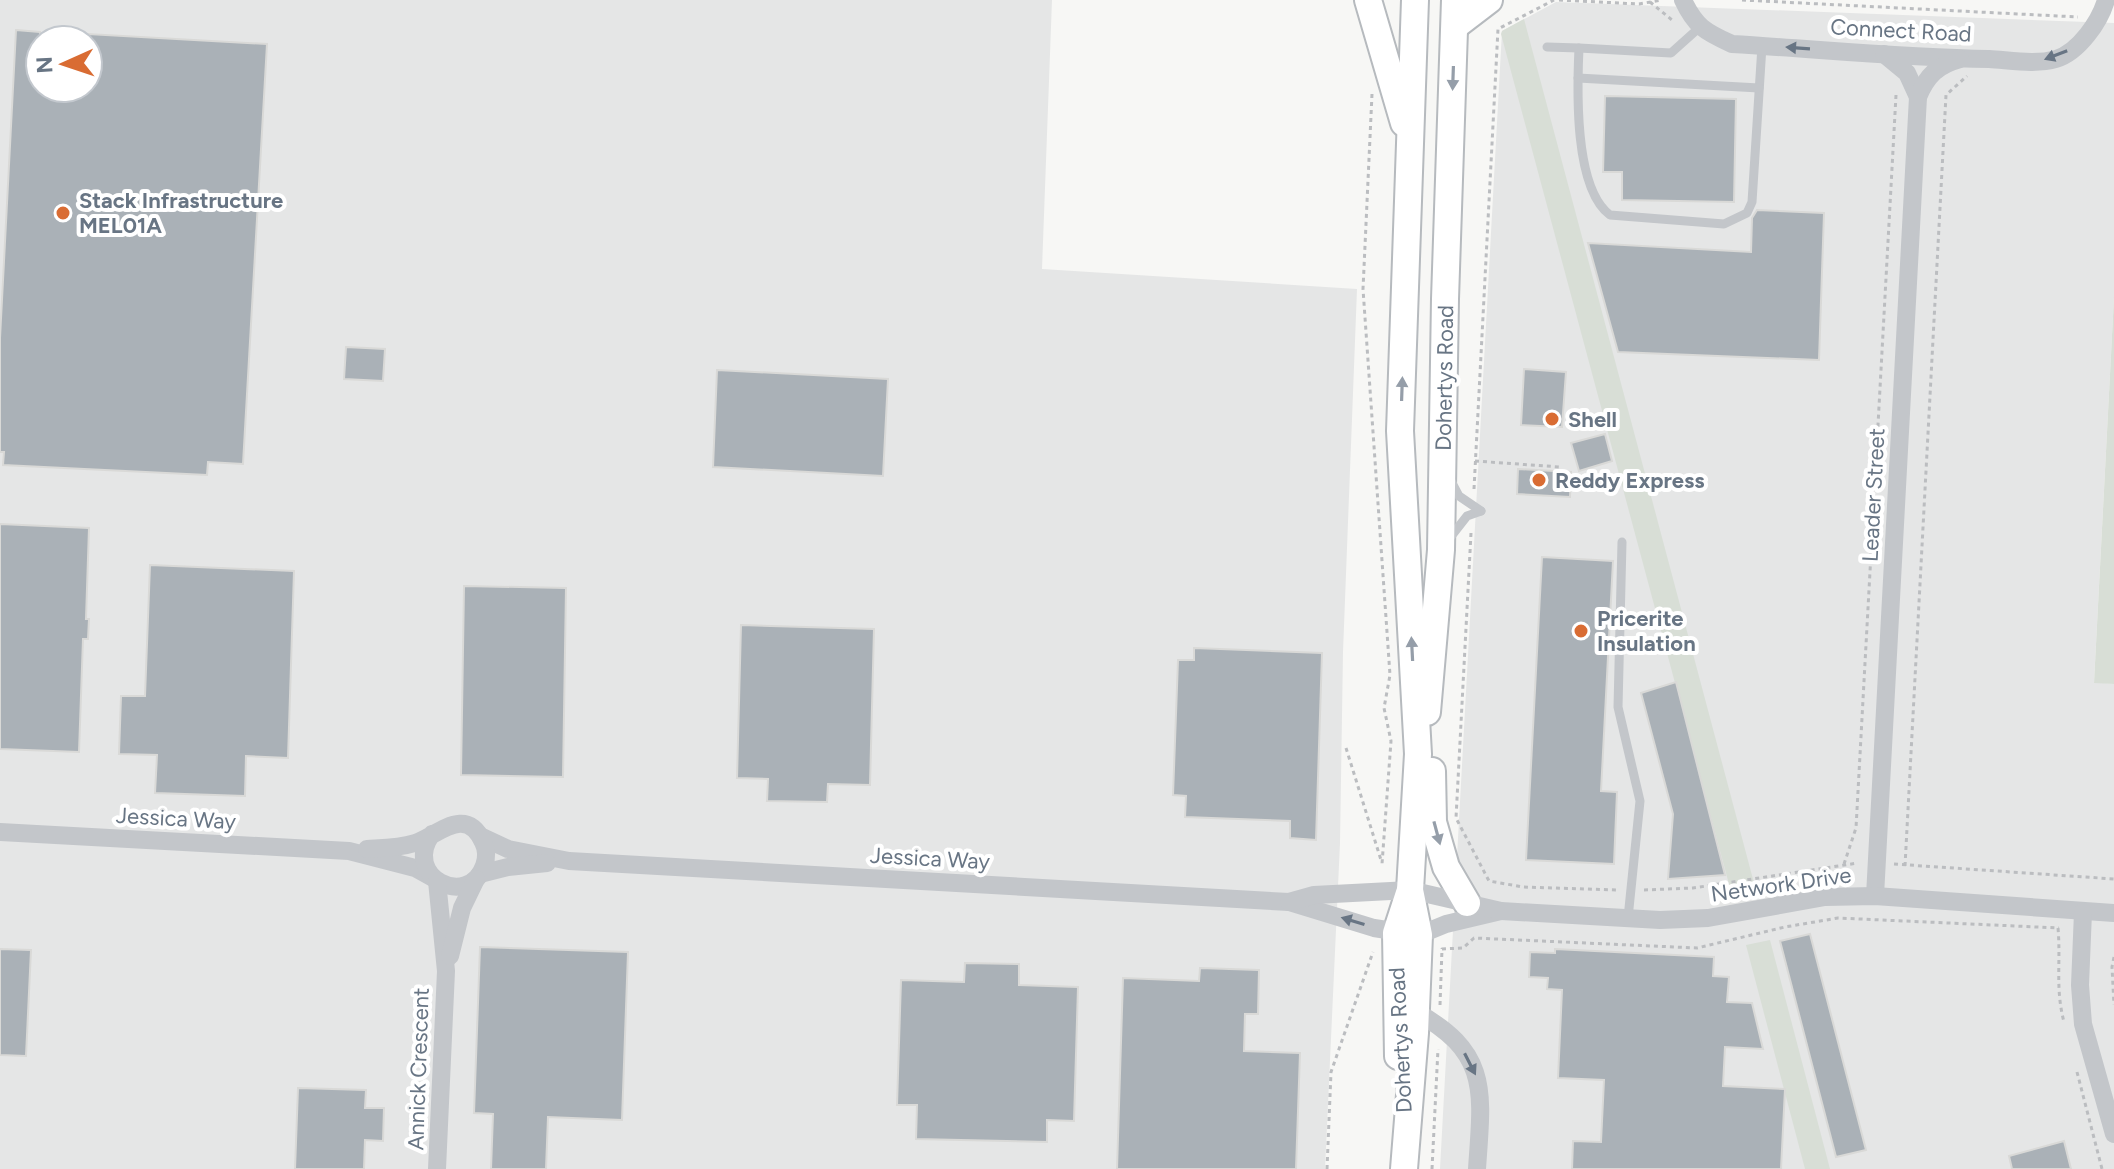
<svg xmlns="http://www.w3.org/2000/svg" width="2114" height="1169" viewBox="0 0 2114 1169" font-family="Figtree,sans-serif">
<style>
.built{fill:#e5e6e6;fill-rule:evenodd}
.green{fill:#d8ded6}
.building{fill:#aab1b7;stroke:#d9d9d7;stroke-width:2}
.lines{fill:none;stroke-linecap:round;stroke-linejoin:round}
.secondary-casing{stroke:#b6babe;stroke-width:30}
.path{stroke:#bbbdc0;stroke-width:3;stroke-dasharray:4 4;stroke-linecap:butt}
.service{stroke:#c3c6ca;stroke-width:9}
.minor{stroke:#c3c6ca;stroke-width:18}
.secondary{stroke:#fff;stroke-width:26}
.oneway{fill:#687584}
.oneway2{fill:#959ea9}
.poi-dot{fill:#d96c33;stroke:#fff;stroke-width:3}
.labels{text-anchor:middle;stroke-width:8;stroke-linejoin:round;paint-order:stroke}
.street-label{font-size:22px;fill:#687584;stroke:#fff}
.poi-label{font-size:22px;font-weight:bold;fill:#687584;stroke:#fff;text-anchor:start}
</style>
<rect width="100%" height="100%" fill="#f7f7f5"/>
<!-- built -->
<g class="built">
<path d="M 0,0 L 1052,0 L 1042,269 L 1357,289 L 1343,652 L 1340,843 L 1325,1169 L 0,1169 ZM 40,40 L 88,40 L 88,88 L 40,88 Z"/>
<polygon points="1556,2 2114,23 2114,297 2094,682 2114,684 2114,1169 1440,1169 1502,31"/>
</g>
<!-- green -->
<g class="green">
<polygon points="1524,19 1754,883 1730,888 1501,34 1502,31"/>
<polygon points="2114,297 2114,684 2094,683"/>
<polygon points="1770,940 1830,1169 1805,1169 1746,945"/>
</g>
<!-- building -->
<g class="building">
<polygon points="16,30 40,32 40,88 88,88 88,34 267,44 243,464 208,462 207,475 3,465 4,452 0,452 0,338"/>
<polygon points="1605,96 1736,99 1734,202 1622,200 1622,172 1603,172"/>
<polygon points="1757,210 1824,213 1819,360 1618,352 1588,243 1751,252 1752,218"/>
<polygon points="346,347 385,349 383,381 344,379"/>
<polygon points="1524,369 1566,372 1562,427 1521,425"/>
<polygon points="717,370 888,379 883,476 713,467"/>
<polygon points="1605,434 1612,461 1579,471 1571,443"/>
<polygon points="1518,469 1571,472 1570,497 1517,494"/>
<polygon points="0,524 89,528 86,619 89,619 88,639 83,639 79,752 0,749"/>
<polygon points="1542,557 1613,561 1601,791 1617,792 1614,864 1526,860"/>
<polygon points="150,565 294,571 288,758 246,756 245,796 155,793 157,755 119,754 121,696 145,696"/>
<polygon points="464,586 566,588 563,777 461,775"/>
<polygon points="741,625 874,629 870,785 828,784 827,802 767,801 768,779 737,778"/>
<polygon points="1194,648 1322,653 1316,840 1290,838 1290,821 1185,817 1186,796 1173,795 1178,660 1194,660"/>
<polygon points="1676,682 1725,875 1668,879 1673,814 1641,693"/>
<polygon points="1810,934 1866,1150 1836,1157 1780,941"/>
<polygon points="480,947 628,952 622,1120 548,1117 546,1169 491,1169 493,1114 474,1113"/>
<polygon points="0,949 31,950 26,1056 0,1055"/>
<polygon points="1555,949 1714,957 1713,976 1729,977 1727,1002 1752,1003 1763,1049 1725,1047 1723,1086 1785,1089 1781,1169 1572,1169 1573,1141 1601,1142 1604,1080 1558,1078 1562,990 1547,989 1548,978 1529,977 1530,952 1555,953"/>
<polygon points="965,963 1019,964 1019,985 1078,987 1074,1121 1047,1120 1047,1142 916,1139 917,1105 897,1105 901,980 964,982"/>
<polygon points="1200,968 1259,970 1258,1014 1245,1014 1244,1051 1300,1053 1296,1169 1117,1169 1123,978 1199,981"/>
<polygon points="298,1088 366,1090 365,1108 384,1108 383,1141 365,1140 364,1169 295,1169"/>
<polygon points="2064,1141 2071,1169 2012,1169 2009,1156"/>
</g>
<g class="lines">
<defs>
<g id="secondary">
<polyline points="1368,0 1404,123"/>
<polyline points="1455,26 1489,0"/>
<polyline points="1427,712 1441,550 1445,299 1455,0"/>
<polyline points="1432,771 1433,822 1446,867 1467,903"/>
<polyline points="1398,1056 1396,933 1409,893"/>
<polyline points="1404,1169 1415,1033 1419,935 1410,890 1418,754 1400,431 1415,0"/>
</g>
</defs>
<!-- secondary casing -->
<use href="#secondary" class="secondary-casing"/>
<!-- path -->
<g class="path">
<polyline points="1559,0 1639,4 1662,0"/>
<polyline points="1742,0 2078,17"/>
<polyline points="1650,2 1672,20"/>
<polyline points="1372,94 1363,289 1390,675 1384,708 1391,741 1382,864"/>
<polyline points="1475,461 1560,467"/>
<polyline points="1474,489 1498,29 1554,0"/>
<polyline points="1471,533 1456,818 1489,881 1523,887 1616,890"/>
<polyline points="1346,748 1381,860"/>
<polyline points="1844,864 1856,828 1896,95"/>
<polyline points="1894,864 2114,879"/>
<polyline points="1905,866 1946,95 1967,76"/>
<polyline points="1644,890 1693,888 1858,863"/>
<path d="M 2058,928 C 2061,962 2055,988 2064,1022"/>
<polyline points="2114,957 2112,967 2114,1005"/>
<polyline points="1440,1005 1442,949 1463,948 1474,938 1697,948 1785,927 1838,918 2059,928"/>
<polyline points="2077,1072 2102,1169"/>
<polyline points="1327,1169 1331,1072 1373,952"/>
<polyline points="1432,1169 1438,1049"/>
</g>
<!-- service -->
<g class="service">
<path d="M 1700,27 L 1671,53 L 1579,48 C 1577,91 1574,188 1610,215 L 1724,224 L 1747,213 L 1752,202 L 1762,46"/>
<polyline points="1547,47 1579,48"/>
<polyline points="1578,78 1759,88"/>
<polyline points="1451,481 1459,496 1481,511"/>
<polyline points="1449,539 1467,516 1481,511"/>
<polyline points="1622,542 1618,707 1640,801 1628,918"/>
</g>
<!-- minor -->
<g class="minor">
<path d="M 1683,0 C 1695,26 1705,32 1732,44 C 1817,49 1903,58 1989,59 C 2009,60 2036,65 2056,59 C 2079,52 2100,21 2106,0"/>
<polyline points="1884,54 1907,73 1918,97"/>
<polyline points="0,832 349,851 415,868 433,878"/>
<polyline points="480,836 508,849 569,861 1289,902 1374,928 1419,935 1446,924 1501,911"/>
<path d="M 367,849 C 383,848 399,848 415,843 C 437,836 466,804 483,842 C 487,850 487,858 484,866 C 468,910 401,876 432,834"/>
<polyline points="480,874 508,867 547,863"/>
<polyline points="437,881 446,971 437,1169"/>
<path d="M 1875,896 L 1918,97 C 1927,75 1938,65 1960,59"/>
<polyline points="1289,902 1314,895 1410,890 1501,911 1660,920 1708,918 1825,897 1875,896 2114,913"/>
<polyline points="2083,912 2080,985 2083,1024 2114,1134"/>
<polyline points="450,956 462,908 476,879"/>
<path d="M 1416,1012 C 1491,1053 1482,1093 1477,1169"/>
</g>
<!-- secondary -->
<use href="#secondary" class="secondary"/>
</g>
<!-- one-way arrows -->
<defs><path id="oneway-solid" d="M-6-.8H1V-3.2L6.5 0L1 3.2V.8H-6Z" transform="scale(2)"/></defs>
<g class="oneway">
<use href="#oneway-solid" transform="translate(1798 48) rotate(-176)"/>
<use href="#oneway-solid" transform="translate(2056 55) rotate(159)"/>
<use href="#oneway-solid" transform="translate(1353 921) rotate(-163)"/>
<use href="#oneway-solid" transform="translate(1470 1064) rotate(63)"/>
</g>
<g class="oneway2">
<use href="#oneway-solid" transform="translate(1453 78) rotate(92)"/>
<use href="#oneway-solid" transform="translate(1402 389) rotate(-88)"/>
<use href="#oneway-solid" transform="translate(1412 649) rotate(-93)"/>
<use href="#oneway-solid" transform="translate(1437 833) rotate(75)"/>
</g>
<!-- markers -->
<g class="poi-dot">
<circle cx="63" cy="213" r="8"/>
<circle cx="1552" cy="419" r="8"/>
<circle cx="1539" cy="480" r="8"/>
<circle cx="1581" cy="631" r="8"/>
</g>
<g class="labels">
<!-- street labels -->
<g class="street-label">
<text transform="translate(1901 30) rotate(3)" y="8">Connect Road</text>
<text transform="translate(1444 378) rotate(-89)" y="8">Dohertys Road</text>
<text transform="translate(1873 495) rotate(-87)" y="8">Leader Street</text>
<text transform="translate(176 818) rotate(3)" y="8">Jessica Way</text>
<text transform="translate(930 858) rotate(3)" y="8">Jessica Way</text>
<text transform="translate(1781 884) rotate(-8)" y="8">Network Drive</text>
<text transform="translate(1400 1040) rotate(-93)" y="8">Dohertys Road</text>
<text transform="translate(418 1069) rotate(-88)" y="8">Annick Crescent</text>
</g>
<!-- poi labels -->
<g class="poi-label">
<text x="79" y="208">Stack Infrastructure<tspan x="79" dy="25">MEL01A</tspan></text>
<text x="1568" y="427">Shell</text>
<text x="1555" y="488">Reddy Express</text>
<text x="1597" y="626">Pricerite<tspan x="1597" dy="25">Insulation</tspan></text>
</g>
</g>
<!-- north arrow -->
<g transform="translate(64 64) rotate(267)"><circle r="38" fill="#ffffff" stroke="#c3c8ce" stroke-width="2"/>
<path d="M0-6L14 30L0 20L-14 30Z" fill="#d96c33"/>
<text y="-12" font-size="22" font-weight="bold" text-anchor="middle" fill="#687584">N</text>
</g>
</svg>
